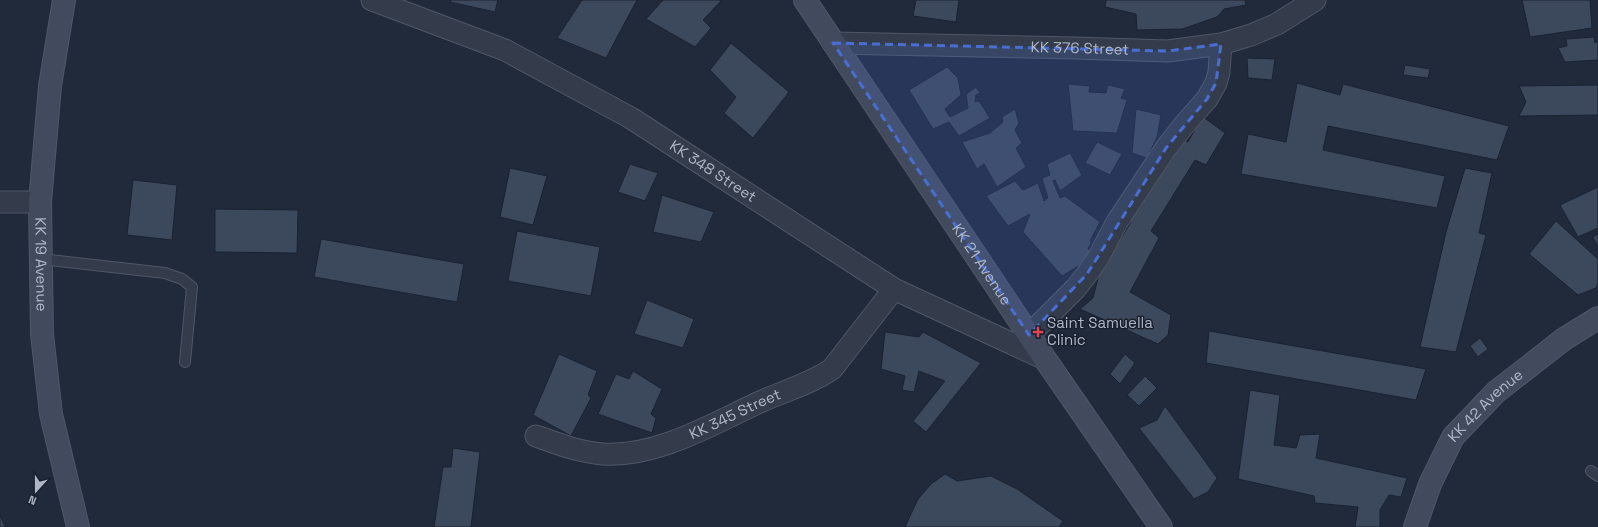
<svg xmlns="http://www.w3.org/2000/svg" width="1598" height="527" viewBox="0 0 1598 527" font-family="'Space Grotesk',sans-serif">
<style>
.building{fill:#3c485b;stroke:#1b2332}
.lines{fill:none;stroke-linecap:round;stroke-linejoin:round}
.lane-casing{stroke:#4f5766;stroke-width:12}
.street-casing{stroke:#4f5766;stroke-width:23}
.secondary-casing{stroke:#4f5766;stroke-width:24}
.lane{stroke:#343c4b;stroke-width:10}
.street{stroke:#343c4b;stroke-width:21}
.secondary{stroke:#424b5e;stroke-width:22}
.marked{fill:#496ed3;fill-opacity:0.2;stroke:#496ed3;stroke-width:3;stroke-dasharray:8 5;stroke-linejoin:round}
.health-dot{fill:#e0444e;stroke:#19212f;stroke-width:1.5}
.labels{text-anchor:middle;stroke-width:3;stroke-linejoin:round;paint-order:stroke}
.street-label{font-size:15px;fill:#afb7c7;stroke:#19212f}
.poi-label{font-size:15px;fill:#afb7c7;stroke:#19212f;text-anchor:start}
</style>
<rect width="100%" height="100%" fill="#202a3b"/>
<!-- building -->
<g class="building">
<polygon points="451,0 498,0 495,12 450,2"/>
<polygon points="582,0 637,0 606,58 557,38"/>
<polygon points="663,0 719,0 721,1 703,20 711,28 695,47 646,19"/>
<polygon points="916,0 959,0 956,22 913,16"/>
<polygon points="1106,0 1245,0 1246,5 1224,9 1217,17 1182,29 1137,30 1136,14 1105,7"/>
<polygon points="1522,0 1590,0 1592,28 1530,37"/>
<polygon points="1594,37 1595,43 1598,41 1598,60 1565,62 1558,48 1567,46 1566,39"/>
<polygon points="731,43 789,92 753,138 724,113 736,97 710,70"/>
<polygon points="1247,58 1275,59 1272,80 1248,78"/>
<polygon points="1405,65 1430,69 1428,78 1403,75"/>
<polygon points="947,67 958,78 961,95 945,109 950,117 968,108 966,94 976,87 980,93 976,95 975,102 979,101 990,118 959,136 949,122 933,129 909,90"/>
<polygon points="1297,83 1340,95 1343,84 1509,126 1497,160 1328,126 1323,150 1445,176 1437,208 1241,174 1248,134 1286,142"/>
<polygon points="1068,84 1090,86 1089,92 1106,93 1108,85 1125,89 1121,98 1127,100 1117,133 1073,131"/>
<polygon points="1598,85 1598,115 1519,116 1526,102 1519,86"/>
<polygon points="1015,109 1019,123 1015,130 1022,143 1016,148 1026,167 997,187 984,164 977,169 962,142 990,133 1003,122 1002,117"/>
<polygon points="1136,109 1161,115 1157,137 1147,158 1132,153"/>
<polygon points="1202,116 1225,133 1206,165 1195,160 1151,231 1159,238 1130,292 1171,315 1168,335 1158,344 1080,309 1093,298 1099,274 1131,222 1125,217 1178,137 1188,142"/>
<polygon points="1097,142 1122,154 1110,175 1085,163"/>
<polygon points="1070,153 1082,175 1060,191 1055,180 1053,181 1060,198 1065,196 1100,222 1091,239 1091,244 1088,248 1093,257 1062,276 1023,232 1030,214 1008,226 986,196 1015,181 1023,190 1038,183 1044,201 1048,198 1042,178 1050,175 1047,164"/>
<polygon points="630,164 658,173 645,201 618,192"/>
<polygon points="510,168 547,176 533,225 500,217"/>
<polygon points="1465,168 1492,173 1479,233 1486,235 1456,352 1420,347 1446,232"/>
<polygon points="133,180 177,185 172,240 127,235"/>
<polygon points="1598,187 1598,228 1578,237 1560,205"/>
<polygon points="662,195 714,212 701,242 653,232"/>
<polygon points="215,209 298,210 297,253 215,252"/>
<polygon points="1556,221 1598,259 1598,283 1596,288 1578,295 1529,254"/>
<polygon points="517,231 600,247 591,296 508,281"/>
<polygon points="1598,234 1598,247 1593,237"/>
<polygon points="321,239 464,264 457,302 314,277"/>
<polygon points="647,300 694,319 683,348 634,334"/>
<polygon points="1209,331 1426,369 1416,400 1206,363"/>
<polygon points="885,332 919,337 923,332 981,363 926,432 913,421 945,381 919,371 914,392 902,390 905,376 881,369"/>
<polygon points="1480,338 1488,349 1478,357 1470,346"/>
<polygon points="559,354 597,371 588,395 591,398 571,436 533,415"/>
<polygon points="1125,354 1135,363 1120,384 1110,374"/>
<polygon points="633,371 662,389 651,414 656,418 652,433 598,414 616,374 629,379"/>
<polygon points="1145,376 1157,388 1139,406 1127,395"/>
<polygon points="1250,390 1280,395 1274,445 1296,448 1300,435 1320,434 1316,458 1407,478 1401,497 1389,495 1380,510 1380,527 1355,527 1358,507 1315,503 1314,496 1238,479"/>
<polygon points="1165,406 1217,478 1208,492 1194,499 1139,428 1157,420"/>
<polygon points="453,448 480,452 471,527 434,527 443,467 451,467"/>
<polygon points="945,474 957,481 991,476 1017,489 1063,521 1059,527 905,527 918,499 931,484"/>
<polygon points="0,515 5,527 0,527"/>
</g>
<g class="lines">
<defs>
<g id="lane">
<polyline points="41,259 165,273 182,279 192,287 185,362"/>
<polyline points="1591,471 1598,476"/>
</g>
<g id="street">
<path id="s1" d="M 372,0 L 505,50 L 631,118 L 894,289 L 1045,359"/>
<path id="s2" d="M 833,43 L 1075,48 L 1168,51 L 1221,44 L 1251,35 L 1277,24 L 1315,0"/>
<polyline points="0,202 40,202"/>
<polyline points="1029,335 1076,288 1087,274 1098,258 1117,222 1166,148 1184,125 1207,99 1216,83 1219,72 1221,44"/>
<path id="s3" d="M 536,436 C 558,444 579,452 603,454 C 658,457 712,424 760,402 C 784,391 810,384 832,369 L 894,289"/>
</g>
<g id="secondary">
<path id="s4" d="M 64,0 L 50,86 L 40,202 L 42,334 L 51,414 L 78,527"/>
<path id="s5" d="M 805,0 L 1045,359 L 1161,527"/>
<path id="s6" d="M 1415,527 L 1430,484 L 1453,437 L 1496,392 L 1564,339 L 1598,318"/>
</g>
</defs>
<!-- lane casing -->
<use href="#lane" class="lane-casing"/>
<!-- street casing -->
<use href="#street" class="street-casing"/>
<!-- secondary casing -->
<use href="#secondary" class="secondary-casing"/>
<!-- lane -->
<use href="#lane" class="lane"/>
<!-- street -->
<use href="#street" class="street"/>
<!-- secondary -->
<use href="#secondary" class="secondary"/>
</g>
<!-- marked area -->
<path class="marked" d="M 833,43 L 1168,51 L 1221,44 L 1216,83 L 1207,99 L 1166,148 L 1087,274 L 1029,335 Z"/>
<!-- markers -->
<path class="health-dot" d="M1036 326h4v4h4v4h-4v4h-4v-4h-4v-4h4z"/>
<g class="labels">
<!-- street labels -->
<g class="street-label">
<text dy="5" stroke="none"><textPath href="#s2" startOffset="247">KK 376 Street</textPath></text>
<text dy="5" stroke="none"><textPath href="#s1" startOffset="383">KK 348 Street</textPath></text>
<text dy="5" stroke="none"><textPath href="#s5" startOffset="318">KK 21 Avenue</textPath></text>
<text dy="5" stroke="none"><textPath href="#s4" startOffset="266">KK 19 Avenue</textPath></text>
<text dy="5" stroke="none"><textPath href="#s6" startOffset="143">KK 42 Avenue</textPath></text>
<text dy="5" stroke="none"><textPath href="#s3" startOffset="209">KK 345 Street</textPath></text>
</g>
<!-- poi labels -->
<g class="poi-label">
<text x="1047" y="328">Saint Samuella<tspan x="1047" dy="17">Clinic</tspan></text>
</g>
</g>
<!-- north arrow -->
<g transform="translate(36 491) rotate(201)" stroke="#19212f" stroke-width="3" paint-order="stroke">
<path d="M0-3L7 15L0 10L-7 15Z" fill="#afb7c7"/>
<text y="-6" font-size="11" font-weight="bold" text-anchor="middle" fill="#afb7c7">N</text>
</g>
</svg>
